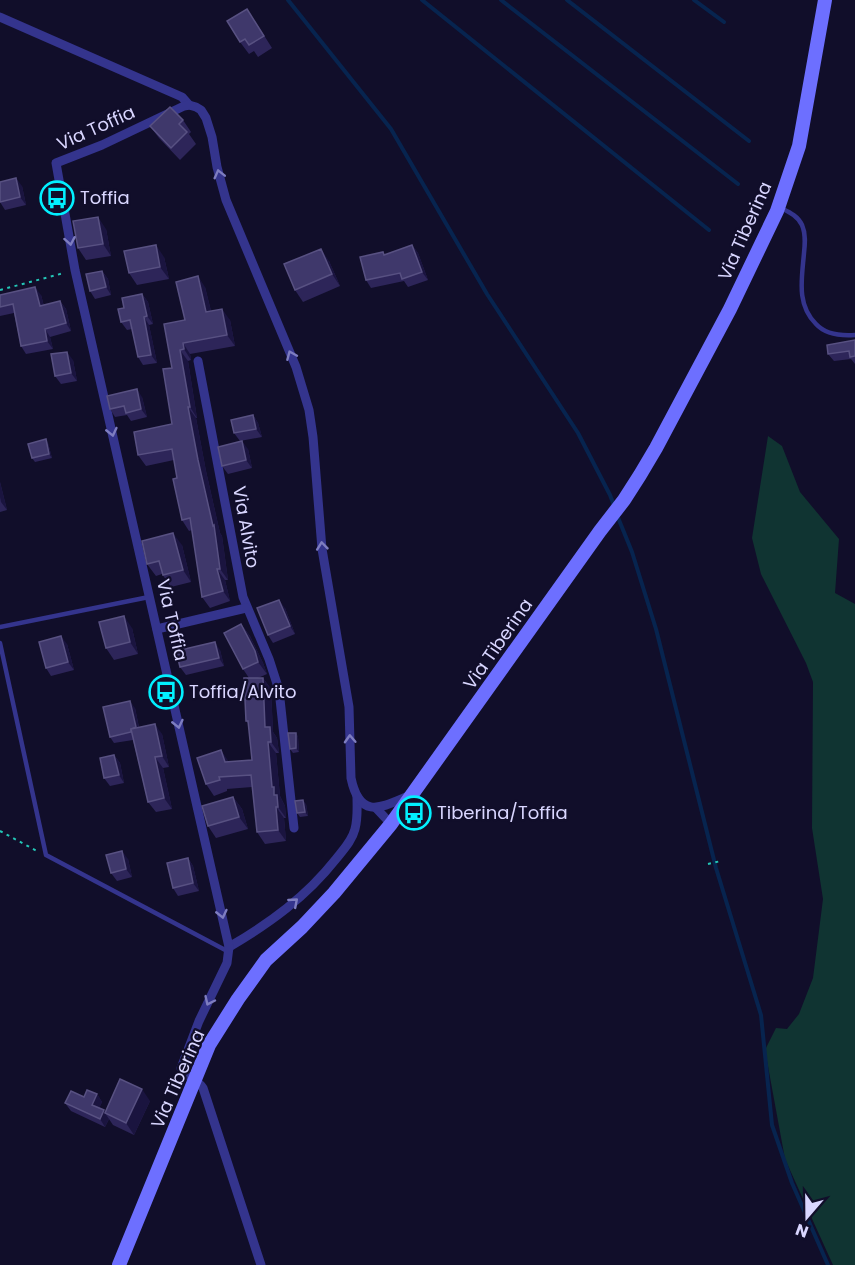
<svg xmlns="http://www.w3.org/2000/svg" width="855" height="1265" viewBox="0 0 855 1265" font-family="Poppins,sans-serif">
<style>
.green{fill:#103432}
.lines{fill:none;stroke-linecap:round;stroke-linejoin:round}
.stream{stroke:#07244f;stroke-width:4}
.path{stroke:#23c6b6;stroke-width:2;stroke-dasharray:3 4.5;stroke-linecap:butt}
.lane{stroke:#34348d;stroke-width:4.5}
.street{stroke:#34348d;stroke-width:9}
.secondary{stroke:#6d6fff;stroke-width:14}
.wall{fill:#2d2559}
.shaded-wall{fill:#1a143f}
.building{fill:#3f386b;stroke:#585182;stroke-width:1.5}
.oneway{stroke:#7e7dc0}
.labels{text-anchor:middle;stroke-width:4.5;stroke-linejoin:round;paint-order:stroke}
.street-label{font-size:18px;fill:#d9d6ff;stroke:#110e2a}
.poi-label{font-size:18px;fill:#d9d6ff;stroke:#110e2a;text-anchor:start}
</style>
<rect width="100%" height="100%" fill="#110e2a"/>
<!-- green -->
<polygon class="green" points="768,436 782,446 800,492 839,539 835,593 855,604 855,1265 833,1265 785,1159 765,1050 776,1028 787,1029 799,1014 813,978 823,899 812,828 813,682 806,663 761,574 752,538"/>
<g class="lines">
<!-- stream -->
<g class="stream">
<polyline points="288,0 391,129 487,294 578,433 610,495 615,508"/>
<polyline points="422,0 709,230"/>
<polyline points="501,0 738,184"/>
<polyline points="567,0 749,141"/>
<polyline points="694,0 724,22"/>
<polyline points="617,515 632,552 656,629 716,868 761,1015 772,1125 792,1183 828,1265"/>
</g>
<!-- path -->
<g class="path">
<polyline points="0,290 64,273"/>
<polyline points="0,831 37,851"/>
<polyline points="708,864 721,861"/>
</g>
<!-- lane -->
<g class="lane">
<path d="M 781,208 C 789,212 798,216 802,225 C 806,234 805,244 804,253 C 802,278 796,304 816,324 C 826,335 841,336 855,335"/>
<polyline points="0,627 149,597"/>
<polyline points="0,643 46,855 229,952"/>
</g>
<!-- street -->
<g class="street">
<polyline points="0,17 182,97 189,105"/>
<polyline points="198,361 243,597 269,659 279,690 294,828"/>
<polyline points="157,629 246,608"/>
<polyline points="376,808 391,824"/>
<path d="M 229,947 C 270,923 306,897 336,859 C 343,850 352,841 355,829 C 358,818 357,807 357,796"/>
<path d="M 261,1265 L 203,1088 C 197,1078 185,1078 181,1068 L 199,1021 L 227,963 L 229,947 L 75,270 L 56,163 L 102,145 L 184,106 L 189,105 L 196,107 L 201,110 L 206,118 L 212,137 L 217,167 L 226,200 L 296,367 L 309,410 L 313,437 L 322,549 L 349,707 L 351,778 C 360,821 382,807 411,795"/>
</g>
<!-- secondary -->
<polyline class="secondary" points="119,1265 209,1045 238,999 266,960 302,927 334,893 391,824 600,531 624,500 640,475 656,448 730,309 777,211 799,146 825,0"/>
</g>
<!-- wall -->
<g class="wall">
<polygon points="255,21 272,48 258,57 254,51 249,54 240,42"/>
<polygon points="183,120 191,132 189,134 196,144 180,160 159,138 150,126"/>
<polygon points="22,186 26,205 5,210 0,202"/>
<polygon points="106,229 111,256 86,260 78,248"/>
<polygon points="412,245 418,253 428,280 408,287 404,281 371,288 366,280 385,255"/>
<polygon points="164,257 169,279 137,285 129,273"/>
<polygon points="329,261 340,286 303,302 295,290"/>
<polygon points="102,271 108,279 111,295 95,299 90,291"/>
<polygon points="205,287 211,311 230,320 235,346 190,354 191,360 188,361 197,418 196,418 206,471 220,533 222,536 228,580 225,580 230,601 210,608 202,597 192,530 189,531 182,520 177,478 174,460 146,466 138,455 172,424 172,368 185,320"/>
<polygon points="142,294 148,302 153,324 149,325 157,363 143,365 138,357 132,329 127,330 121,322"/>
<polygon points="0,295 41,295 44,306 60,301 66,309 71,331 50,337 53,349 26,354 21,346 14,313 0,316"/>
<polygon points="855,340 855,364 851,359 834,361 828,354"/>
<polygon points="73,360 77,381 61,384 55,376"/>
<polygon points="142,397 147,417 131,421 127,415 115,417 110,409"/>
<polygon points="253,415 258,423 262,437 240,441 234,433"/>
<polygon points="48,443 52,458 35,462 32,458"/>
<polygon points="248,449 252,468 228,474 222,466"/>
<polygon points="0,482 7,510 0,512"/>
<polygon points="182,545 191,582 171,587 162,574 156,576 147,564"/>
<polygon points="285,608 295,634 273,643 268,635"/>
<polygon points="241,624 250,636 263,663 267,674 258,678 263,678 271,689 273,732 277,738 279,753 276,753 280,796 285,806 286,818 284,818 286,841 265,844 257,832 252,787 227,789 227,791 214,796 206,784 229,762 252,760 249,724 246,721 249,678 243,669"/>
<polygon points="132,628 138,654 114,660 106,648"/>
<polygon points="67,644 74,670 51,676 46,668"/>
<polygon points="220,650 224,666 186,675 180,667"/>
<polygon points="135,708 139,727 162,734 169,767 163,768 172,809 156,812 148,802 133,740 114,743 110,737"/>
<polygon points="296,733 298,737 299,752 293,753 290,749"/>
<polygon points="114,755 120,763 124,783 110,786 104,778"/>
<polygon points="233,797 242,809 248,829 216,838 208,826"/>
<polygon points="306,804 308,816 300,817 297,813"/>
<polygon points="188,858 193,866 199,891 178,896 173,888"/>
<polygon points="128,859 132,877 117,881 111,873"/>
<polygon points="97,1094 102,1102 99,1108 105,1112 150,1101 134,1135 113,1125 109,1119 105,1127 71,1111 65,1103 84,1097"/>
</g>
<!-- shaded-wall -->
<g class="shaded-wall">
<polygon points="16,178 22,186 26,205 20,197"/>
<polygon points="98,217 106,229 111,256 103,244"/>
<polygon points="156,245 164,257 169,279 160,267"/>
<polygon points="412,245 418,253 428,280 422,272"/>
<polygon points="321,249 329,261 340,286 332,274"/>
<polygon points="102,271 108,279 111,295 106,287"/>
<polygon points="198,276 205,287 214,323 206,312"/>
<polygon points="35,287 41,295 46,314 40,306"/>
<polygon points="142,294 148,302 153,324 147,316"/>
<polygon points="60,301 66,309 71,331 66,323"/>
<polygon points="222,309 230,320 235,346 227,335"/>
<polygon points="144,317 149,325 157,363 151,355"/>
<polygon points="45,329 50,337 53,349 47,341"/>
<polygon points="183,343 190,354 191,360 184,349"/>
<polygon points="180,350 188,361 197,418 190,407"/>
<polygon points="67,352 73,360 77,381 71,373"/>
<polygon points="137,389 142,397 147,417 141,409"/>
<polygon points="188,407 196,418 206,471 220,533 222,536 228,580 220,569 213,526 198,460"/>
<polygon points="253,415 258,423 262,437 256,429"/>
<polygon points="46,439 48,443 52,458 49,454"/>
<polygon points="242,441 248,449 252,468 246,460"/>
<polygon points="0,482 7,510 1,502 0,497"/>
<polygon points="173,533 182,545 191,582 183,570"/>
<polygon points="217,569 225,580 230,601 223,591"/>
<polygon points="279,600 285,608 295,634 290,626"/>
<polygon points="124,616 132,628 138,654 130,642"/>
<polygon points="241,624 250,636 263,663 267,674 258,662"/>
<polygon points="61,636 67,644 74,670 68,662"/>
<polygon points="215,642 220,650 224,666 219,658"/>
<polygon points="263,678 271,689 273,732 277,738 279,753 271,742 265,727"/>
<polygon points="130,701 135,708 141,738 136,731"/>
<polygon points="155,724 162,734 169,767 162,756"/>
<polygon points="296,733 298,737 299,752 296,748"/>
<polygon points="268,742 276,753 280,796 285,806 286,818 278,807 272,787"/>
<polygon points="221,750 229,762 233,774 225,762"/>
<polygon points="114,755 120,763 124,783 119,775"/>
<polygon points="155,757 163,768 172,809 164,798"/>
<polygon points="233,797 242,809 248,829 239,817"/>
<polygon points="303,800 306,804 308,816 305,812"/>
<polygon points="276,807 284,818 286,841 278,830"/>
<polygon points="122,851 128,859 132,877 126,869"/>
<polygon points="188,858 193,866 199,891 193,883"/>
<polygon points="142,1089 150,1101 134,1135 126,1123"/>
<polygon points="97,1094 102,1102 97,1113 92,1105"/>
<polygon points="104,1110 107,1114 105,1113 109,1119 105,1127 100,1119"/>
</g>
<!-- building -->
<g class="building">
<polygon points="247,9 264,36 249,45 245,39 240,42 227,21"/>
<polygon points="170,107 183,120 179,124 187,132 171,148 150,126"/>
<polygon points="16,178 20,197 0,202 0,182"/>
<polygon points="98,217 103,244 78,248 73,221"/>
<polygon points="156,245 160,267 129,273 124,251"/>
<polygon points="412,245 422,272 402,279 400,273 366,280 360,257 383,252 384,255"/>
<polygon points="321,249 332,274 295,290 284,264"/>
<polygon points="102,271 106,287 90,291 86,274"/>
<polygon points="198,276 206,312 222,309 227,335 183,343 184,349 180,350 190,407 188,407 198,460 213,526 214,525 220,569 217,569 223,591 202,597 190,518 182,520 173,479 177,478 172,449 138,455 134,432 172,424 163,369 172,368 164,324 185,320 176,282"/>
<polygon points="35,287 40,306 60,301 66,323 45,329 47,341 21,346 13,304 0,307 0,295"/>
<polygon points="142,294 147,316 144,317 151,355 138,357 130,320 121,322 118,309 124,308 122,298"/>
<polygon points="855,340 855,356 850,357 849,351 828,354 827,345"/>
<polygon points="67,352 71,373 55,376 51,354"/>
<polygon points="137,389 141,409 126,413 124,406 110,409 107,396"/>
<polygon points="253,415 256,429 234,433 231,420"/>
<polygon points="46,439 49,454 32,458 28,444"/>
<polygon points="242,441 246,460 222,466 218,447"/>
<polygon points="173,533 183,570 163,575 159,561 147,564 142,541"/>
<polygon points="279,600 290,626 268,635 257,608"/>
<polygon points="124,616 130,642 106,648 99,622"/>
<polygon points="241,624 255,651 258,662 243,669 224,633"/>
<polygon points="61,636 68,662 46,668 39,642"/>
<polygon points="215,642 219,658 180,667 176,651"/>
<polygon points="244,678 263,678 265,727 270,727 271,742 268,742 272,787 274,787 274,795 277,795 278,807 276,807 278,830 257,832 251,775 219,777 220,780 206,784 197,758 221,750 225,762 252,760 248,721 246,721"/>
<polygon points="130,701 136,727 131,729 131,732 110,737 103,707"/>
<polygon points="155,724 162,756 155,757 164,798 148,802 131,729"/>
<polygon points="288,733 296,733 296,748 290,749"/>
<polygon points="114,755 119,775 104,778 100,758"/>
<polygon points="233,797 239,817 208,826 202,806"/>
<polygon points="303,800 305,812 297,813 295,801"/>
<polygon points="122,851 126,869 111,873 106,855"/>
<polygon points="188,858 193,883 173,888 167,863"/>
<polygon points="120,1079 142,1089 126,1123 105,1113"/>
<polygon points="87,1090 97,1094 92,1105 104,1110 100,1119 65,1103 71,1091 84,1097"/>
</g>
<!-- one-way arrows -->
<defs><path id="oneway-chevron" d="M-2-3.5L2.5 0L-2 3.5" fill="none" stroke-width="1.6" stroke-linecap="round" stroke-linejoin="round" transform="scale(1.5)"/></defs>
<g class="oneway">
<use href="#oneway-chevron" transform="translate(219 174) rotate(-104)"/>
<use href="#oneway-chevron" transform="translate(70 241) rotate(80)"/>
<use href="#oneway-chevron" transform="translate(291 355) rotate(-113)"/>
<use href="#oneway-chevron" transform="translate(112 432) rotate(77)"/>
<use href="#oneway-chevron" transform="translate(322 546) rotate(-96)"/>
<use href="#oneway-chevron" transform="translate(178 724) rotate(77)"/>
<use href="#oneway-chevron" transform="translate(350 739) rotate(-93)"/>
<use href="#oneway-chevron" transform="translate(294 902) rotate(-41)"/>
<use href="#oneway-chevron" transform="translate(222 914) rotate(77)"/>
<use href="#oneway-chevron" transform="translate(209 1001) rotate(115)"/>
</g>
<!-- icons -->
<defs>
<symbol id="bus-ring" viewBox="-11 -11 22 22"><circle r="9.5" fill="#110e2a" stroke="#02f0ff" stroke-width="1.5"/><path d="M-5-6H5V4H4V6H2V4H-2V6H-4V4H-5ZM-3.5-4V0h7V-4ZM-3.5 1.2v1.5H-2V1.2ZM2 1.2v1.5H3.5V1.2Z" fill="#02f0ff"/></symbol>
</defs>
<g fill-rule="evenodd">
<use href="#bus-ring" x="38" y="179" width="38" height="38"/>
<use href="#bus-ring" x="147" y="673" width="38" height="38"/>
<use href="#bus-ring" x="395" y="794" width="38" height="38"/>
</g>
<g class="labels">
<!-- street labels -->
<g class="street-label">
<text transform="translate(96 128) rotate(-24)" y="6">Via Toffia</text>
<text transform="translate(745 231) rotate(-66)" y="6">Via Tiberina</text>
<text transform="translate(246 527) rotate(80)" y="6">Via Alvito</text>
<text transform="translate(172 620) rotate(77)" y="6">Via Toffia</text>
<text transform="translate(498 644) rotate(-55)" y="6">Via Tiberina</text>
<text transform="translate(178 1079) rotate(-66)" y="6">Via Tiberina</text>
</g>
<!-- poi labels -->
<g class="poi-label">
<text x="80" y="204">Toffia</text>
<text x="189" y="698">Toffia/Alvito</text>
<text x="437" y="819">Tiberina/Toffia</text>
</g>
</g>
<!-- north arrow -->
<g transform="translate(807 1217) rotate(200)" stroke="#110e2a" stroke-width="4.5" paint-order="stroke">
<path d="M0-4.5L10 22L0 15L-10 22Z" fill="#d9d6ff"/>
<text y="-9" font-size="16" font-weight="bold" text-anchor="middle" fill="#d9d6ff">N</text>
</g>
</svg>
